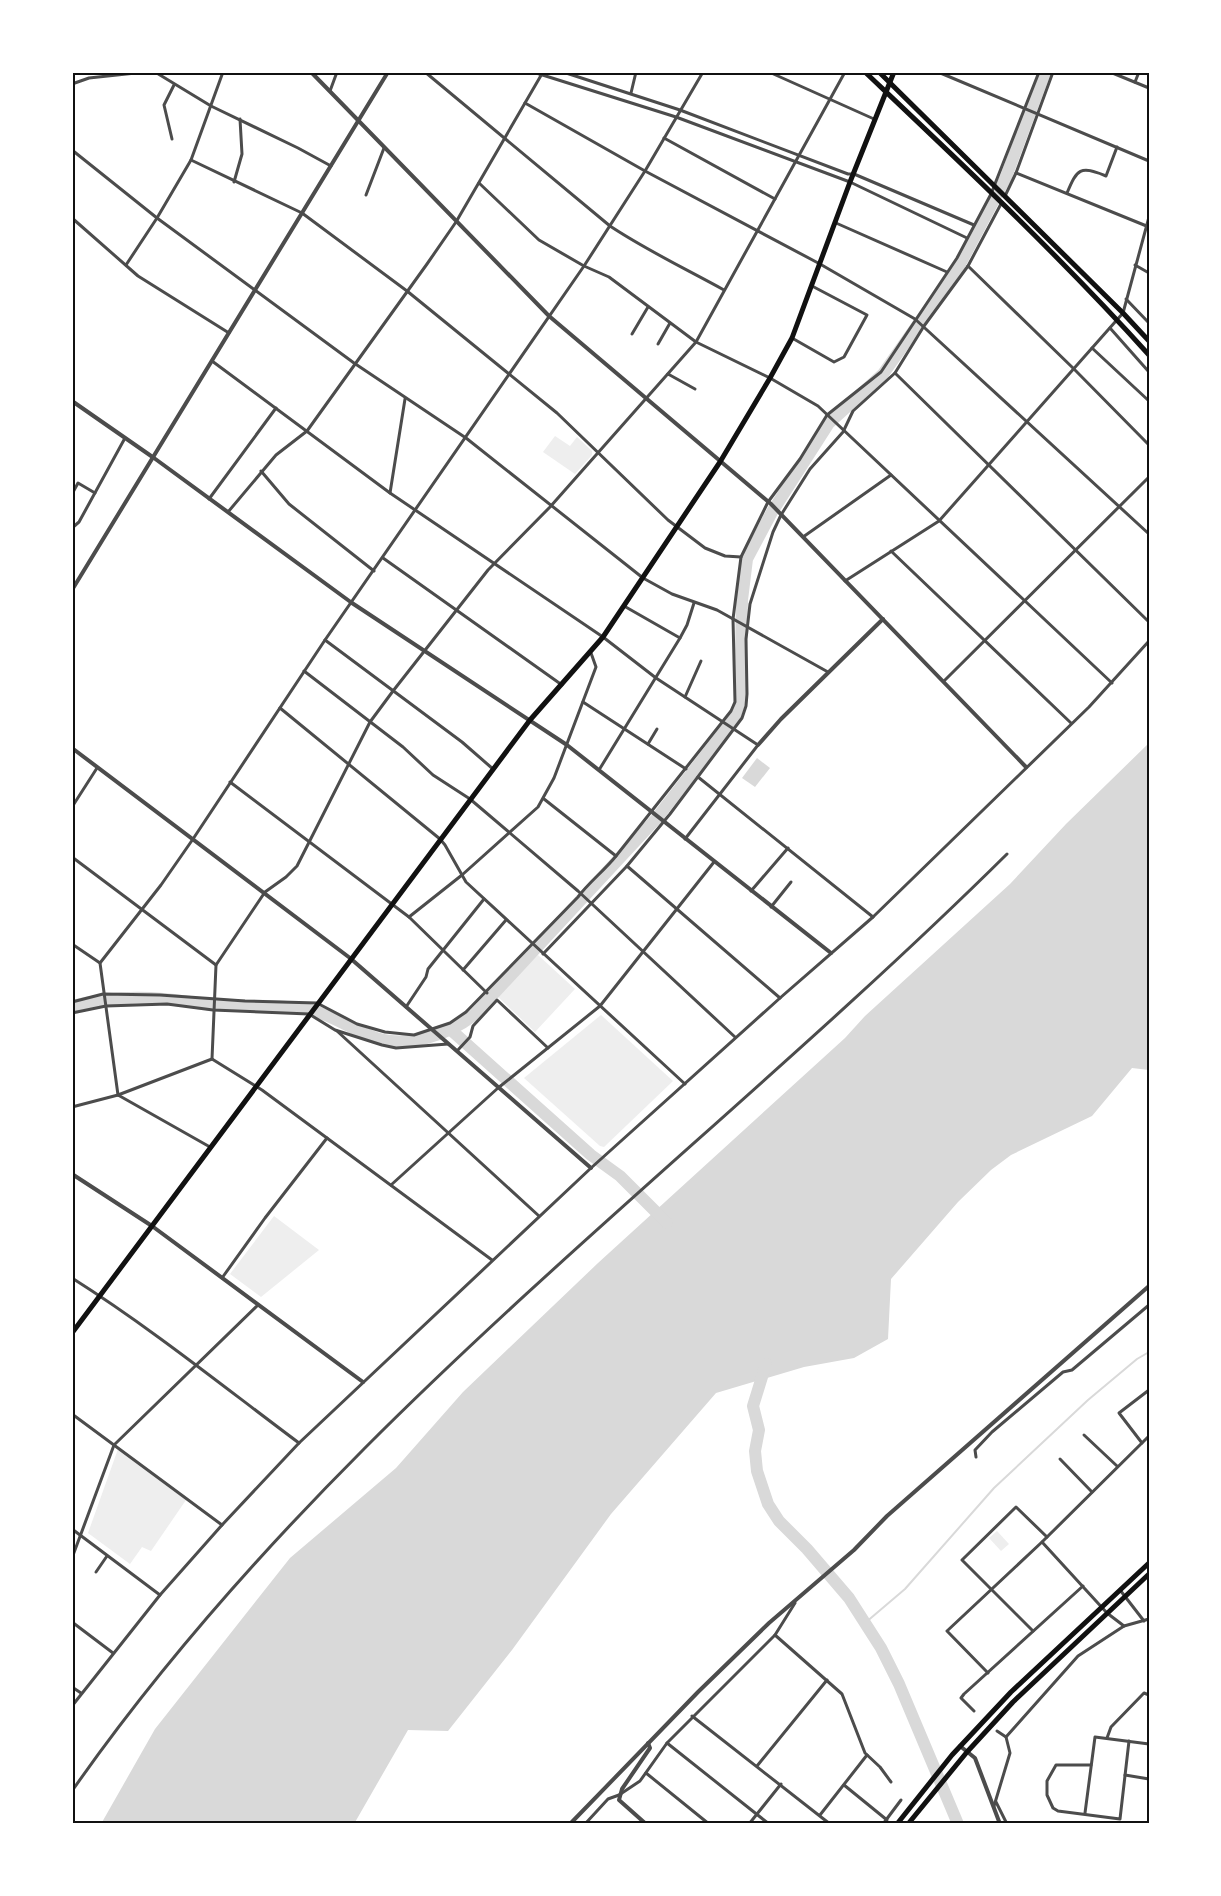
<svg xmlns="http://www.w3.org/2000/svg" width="1221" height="1896" viewBox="0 0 1221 1896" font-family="'Titillium Web',sans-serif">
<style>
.green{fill:#eee}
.water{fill:#d9d9d9}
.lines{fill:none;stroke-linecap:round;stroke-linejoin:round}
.stream{stroke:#d9d9d9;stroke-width:2}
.river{stroke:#d9d9d9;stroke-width:12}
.minor{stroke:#4c4c4c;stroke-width:3}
.tertiary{stroke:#4c4c4c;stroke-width:4}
.primary{stroke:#111;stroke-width:5}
.trunk{stroke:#111;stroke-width:5}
.neatline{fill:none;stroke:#111;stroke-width:2}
</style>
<rect width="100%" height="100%" fill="#fff"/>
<!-- green -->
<g class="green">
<polygon points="555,436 570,446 577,437 592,451 592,455 575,474 543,452"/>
<polygon points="538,955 575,989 535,1032 497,996"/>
<polygon points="601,1015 673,1081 604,1147 600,1146 524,1078"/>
<polygon points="274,1216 319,1250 261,1297 230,1274"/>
<polygon points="118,1449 186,1500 151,1551 142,1547 130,1564 88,1533"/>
<polygon points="997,1531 1009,1544 1001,1551 989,1538"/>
</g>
<!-- water -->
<g class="water">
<polygon points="1149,743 1149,1070 1132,1068 1092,1116 1011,1155 991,1170 958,1202 891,1279 888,1339 854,1358 804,1367 716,1393 611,1514 512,1650 448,1731 408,1730 354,1824 101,1824 155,1729 290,1558 396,1468 463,1392 598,1263 845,1038 865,1016 1010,884 1066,824"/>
<polygon points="757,758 770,768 755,787 742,778"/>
</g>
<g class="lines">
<!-- stream -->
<polyline class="stream" points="865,1623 905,1589 994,1488 1088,1400 1137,1359 1149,1352"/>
<!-- river -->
<g class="river">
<path d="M 72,1006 C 100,999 133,996 163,999 C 181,1000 199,1004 217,1005 C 244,1006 272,1005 299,1008 C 327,1011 350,1029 376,1038 C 409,1048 448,1035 474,1015 L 656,819 L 734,719 L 740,701 L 742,600 L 747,559 L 772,512 L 829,423 L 883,374 L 959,266 L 1006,177 L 1045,72"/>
<polyline points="451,1030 591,1155 620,1176 667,1223"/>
<polyline points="766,1364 753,1406 759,1430 755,1451 757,1471 768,1504 779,1521 807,1549 849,1598 881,1648 899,1684 958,1824"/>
</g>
<!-- minor -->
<g class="minor">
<polyline points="155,72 211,106 298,148 331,166"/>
<path d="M 425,72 L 610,226 C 646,250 686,269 724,290"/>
<polyline points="533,72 676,117 850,182 967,238"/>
<polyline points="563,72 680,110 848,174 854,174 974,225"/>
<polyline points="769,72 874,119"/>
<polyline points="938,72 1149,161"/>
<polyline points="1110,72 1149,88"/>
<polyline points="1135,82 1139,72"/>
<polyline points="72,84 89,78 145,72"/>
<polyline points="330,91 337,72"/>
<polyline points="631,93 636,72"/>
<polyline points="525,103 645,171 820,264 915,319 1149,534"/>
<polyline points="664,138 775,199"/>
<polyline points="172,139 164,105 174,85"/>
<polyline points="72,150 157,218 354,363 466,438 643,578 672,594 717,610 828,672"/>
<polyline points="191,160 302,213 407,291 557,413 668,520 705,548 725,556 741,557 768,502 800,459 827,415 881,372 957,258 991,194 1039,72"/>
<polyline points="1016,173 1149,227"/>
<polyline points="234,182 242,154 240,119"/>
<polyline points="479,183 539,240 584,266 609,277 696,342 770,378 818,406 1112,683"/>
<path d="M 1067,193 C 1077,169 1080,165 1106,176 L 1117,147"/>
<polyline points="366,195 384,148"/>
<polyline points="1005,196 1016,173 1053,72"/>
<polyline points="72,218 138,276 229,333"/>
<polyline points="836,223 947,272"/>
<polyline points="126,265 157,218 191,160 223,72"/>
<polyline points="1135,265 1149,273"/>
<polyline points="968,266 1074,369 1149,445"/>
<polyline points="1126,299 1149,323"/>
<polyline points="1110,328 1149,372"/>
<polyline points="632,334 648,307"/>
<polyline points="792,338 834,362 844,357 867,315 812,286"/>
<polyline points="658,344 670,323"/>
<polyline points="1092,348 1149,401"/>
<polyline points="212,361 390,493 603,637 656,678 758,745 685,839"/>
<polyline points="895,373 1149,622"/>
<polyline points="668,374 695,389"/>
<polyline points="261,471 289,504 374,571"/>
<polyline points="390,493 405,399"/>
<polyline points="72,494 78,483 95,493"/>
<polyline points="209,499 276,408"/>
<polyline points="228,512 276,455 307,431 427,264 456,222 543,72"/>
<polyline points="72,528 79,522 125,438"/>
<polyline points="803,537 891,475"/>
<polyline points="891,551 1071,723"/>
<polyline points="383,558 562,685"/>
<polyline points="845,581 939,521 1123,313 1149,217"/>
<polyline points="624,606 680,638"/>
<polyline points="325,640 462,742 493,769"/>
<polyline points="304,671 403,747 433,775 470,799 578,891 735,1037"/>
<polyline points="944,681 1149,477"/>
<polyline points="685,697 701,661"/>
<polyline points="583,702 686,769"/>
<polyline points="280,708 440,839 445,845 466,882 685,1084"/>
<polyline points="648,744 657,729"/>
<polyline points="599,770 680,638 687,625 694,603"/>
<polyline points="698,777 873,917"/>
<polyline points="230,782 409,917 487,993"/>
<polyline points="544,799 616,856"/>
<polyline points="72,807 97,768"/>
<polyline points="72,857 216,965"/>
<polyline points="627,866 780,998"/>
<polyline points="751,891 788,848"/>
<polyline points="771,907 791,882"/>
<polyline points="409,917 462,875 538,807 554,778 596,667 591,653"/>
<polyline points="72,944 100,963"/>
<polyline points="543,954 627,866 670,814 742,718 746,706 747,694 746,639 750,604 773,532 781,515 810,469 843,432 853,411 895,373 924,326 968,266 1002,202"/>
<polyline points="463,970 506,920"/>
<path d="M 72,1002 L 103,994 L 160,995 L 245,1001 L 317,1003 L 357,1024 L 385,1032 L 414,1035 L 450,1023 L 466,1012 L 578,897 C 589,882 604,871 616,856 L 731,711 L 735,702 L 733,619 L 741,557"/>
<polyline points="406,1007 426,977 428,969 484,899"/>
<polyline points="72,1013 106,1006 167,1004 213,1010 309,1014 335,1030 382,1045 396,1048 448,1044"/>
<polyline points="337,1031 539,1216"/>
<polyline points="457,1051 470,1037 473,1026 497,1000 548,1048"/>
<polyline points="212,1059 216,965 265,892 286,877 297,866 370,722 393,691 488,570 550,507 696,342 845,72"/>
<polyline points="212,1059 262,1090 492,1260"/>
<polyline points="118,1095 100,963 161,885 193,839 325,640 584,266 645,171 703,72"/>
<polyline points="118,1095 210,1147"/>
<polyline points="72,1107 118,1095 212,1059"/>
<polyline points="391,1185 498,1088 600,1006 714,862"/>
<path d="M 72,1278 C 151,1328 224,1387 299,1443"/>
<polyline points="222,1278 265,1218 327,1138"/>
<polyline points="72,1414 222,1525"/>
<polyline points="1084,1435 1117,1466"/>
<polyline points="1142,1443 1119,1413 1149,1390"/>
<polyline points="976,1457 975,1450 992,1432 1063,1372 1072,1370 1149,1305"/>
<polyline points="1060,1459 1092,1492"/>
<polyline points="72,1529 160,1595"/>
<polyline points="1042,1542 1107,1613 1124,1626"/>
<polyline points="72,1558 114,1445 258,1305"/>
<polyline points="96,1572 107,1556"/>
<polyline points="1120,1590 1144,1621"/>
<polyline points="72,1622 113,1653"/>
<polyline points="1033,1631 962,1560 1016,1507 1047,1537"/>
<polyline points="775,1635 842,1694 865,1753 880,1767 891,1782"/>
<polyline points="988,1673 947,1631 1042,1542 1149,1436"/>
<polyline points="72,1687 81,1693"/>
<polyline points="72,1706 160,1595 222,1525 299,1443 591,1168 780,998 873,917 1089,707 1149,641"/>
<polyline points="974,1711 961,1698 964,1694 1083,1586"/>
<polyline points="692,1716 830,1824"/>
<polyline points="1006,1737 1078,1656 1124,1626 1149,1619"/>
<polyline points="1107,1738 1111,1727 1144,1693 1149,1695"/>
<polyline points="667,1743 769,1824"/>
<polyline points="1091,1765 1056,1765 1047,1781 1047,1795 1053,1808 1058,1811 1120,1819 1129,1741"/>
<polyline points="757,1766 827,1680"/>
<polyline points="646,1773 709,1824"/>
<polyline points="1125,1775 1149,1779"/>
<polyline points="844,1785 887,1820"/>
<path d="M 72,1791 C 327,1426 694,1164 1007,854"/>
<polyline points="996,1802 1007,1824"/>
<polyline points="994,1806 1010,1753 1006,1737 997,1731"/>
<polyline points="1085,1813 1095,1737 1149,1744"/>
<polyline points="820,1815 867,1755"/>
<polyline points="585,1824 608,1799 619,1795 640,1781 667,1743 775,1635 795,1603"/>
<polyline points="749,1824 781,1784"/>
<polyline points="883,1824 901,1800"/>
</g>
<!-- tertiary -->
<g class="tertiary">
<polyline points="311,72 549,316 771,504 1026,767"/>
<polyline points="72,401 154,458 352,603 567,745 831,953"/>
<polyline points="72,590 388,72"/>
<polyline points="758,745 781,719 883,619"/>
<polyline points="72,748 350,958 591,1168"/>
<polyline points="72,1174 152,1226 363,1382"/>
<polyline points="960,1746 975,1758 1000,1824"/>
<polyline points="570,1824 698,1692 769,1623 854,1550 887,1516 1149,1286"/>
<polyline points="646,1824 619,1800 622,1789 650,1748 648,1743"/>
</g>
<!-- primary -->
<g class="primary">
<polyline points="72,1333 530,720 603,637 720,462 770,378 792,338 850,182 894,72"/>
<polyline points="897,1824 952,1755 1011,1692 1149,1563"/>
<polyline points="908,1824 967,1752 1013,1702 1149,1574"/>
</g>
<!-- trunk -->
<g class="trunk">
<path d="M 865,72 C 962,164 1060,256 1149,355"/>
<polyline points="879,72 1123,313 1149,341"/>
</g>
</g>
<!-- border -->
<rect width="1221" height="1896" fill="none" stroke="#ffffff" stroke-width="147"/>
<rect x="74" y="74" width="1074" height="1748" class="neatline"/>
</svg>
